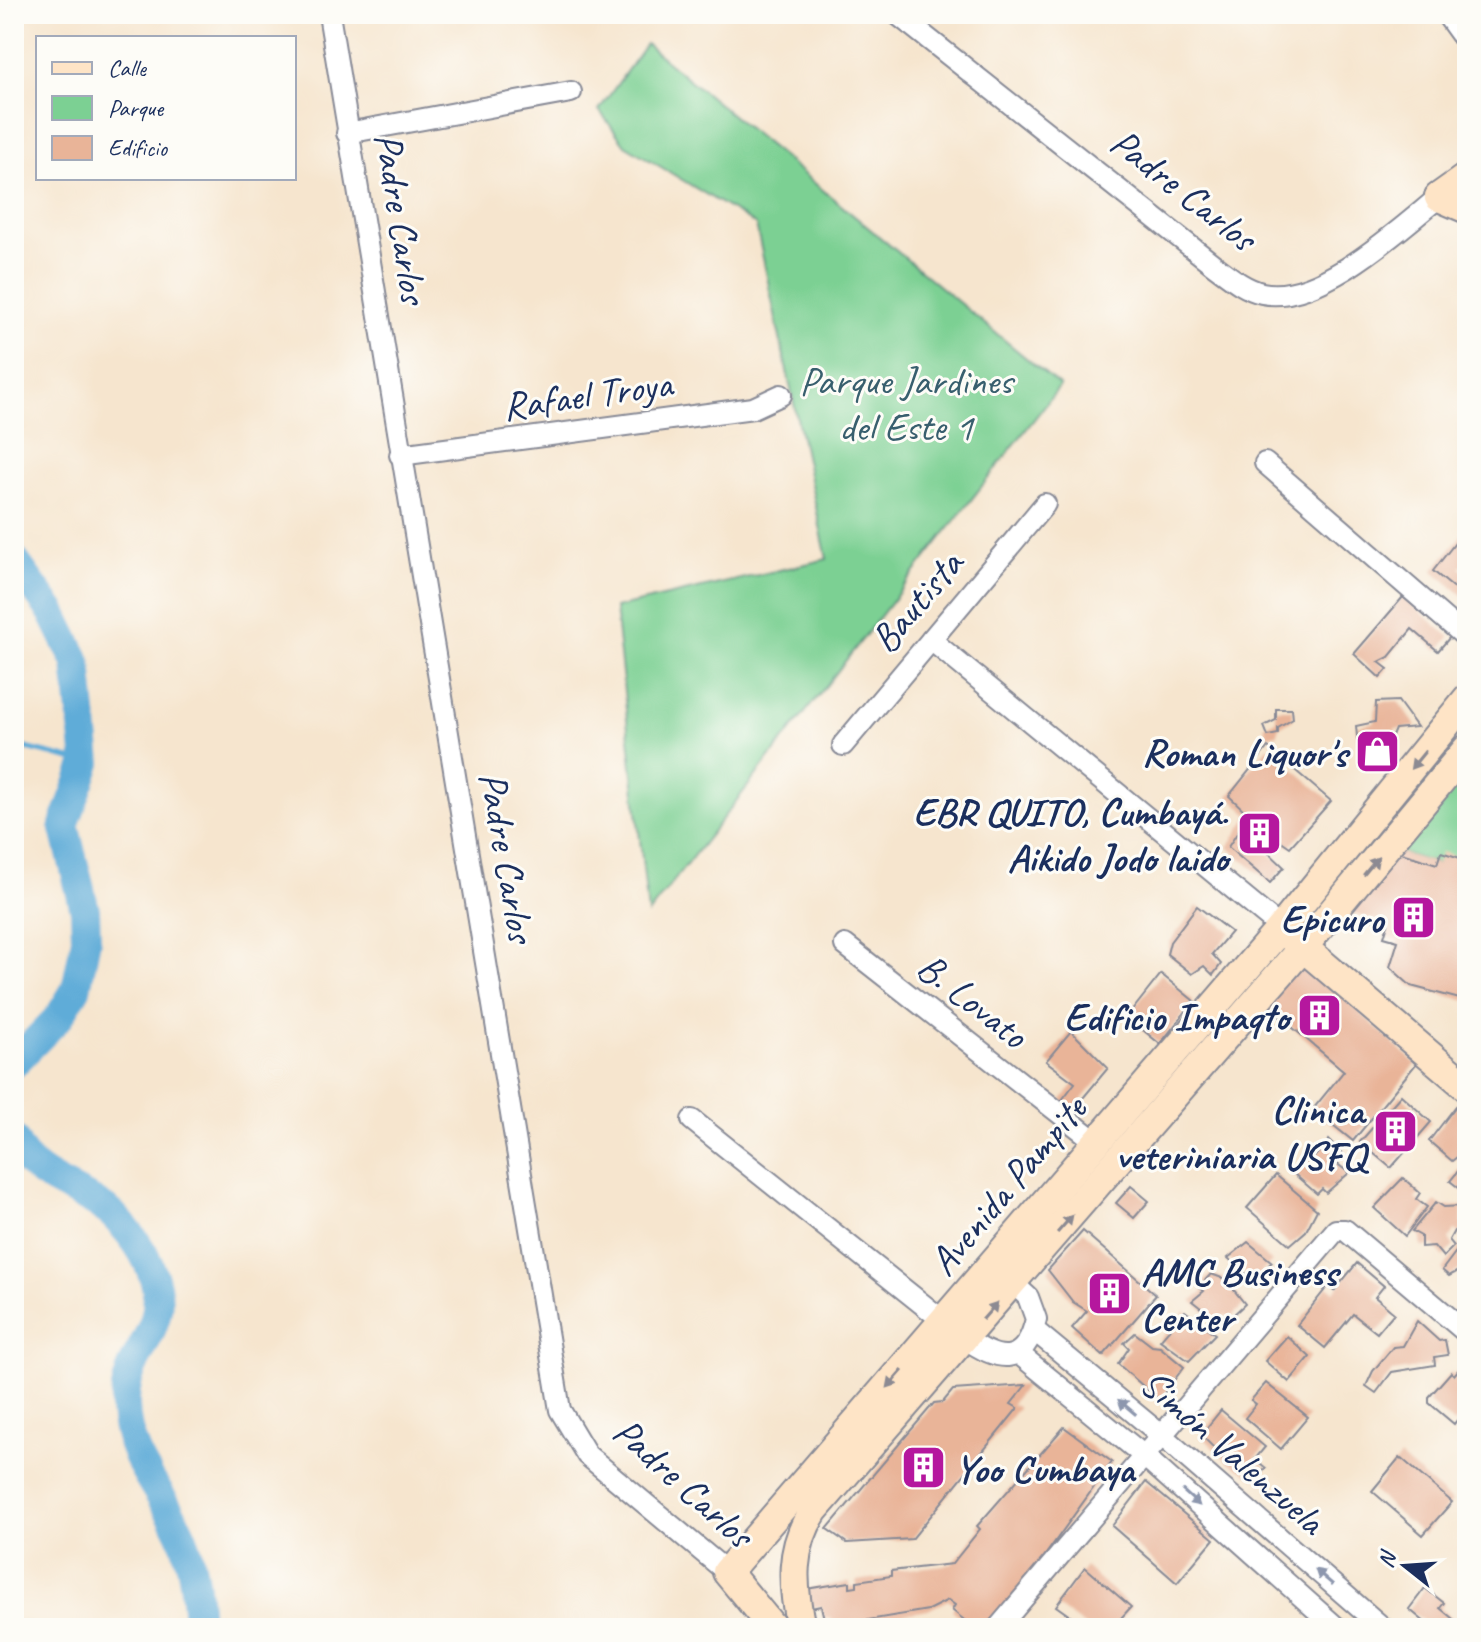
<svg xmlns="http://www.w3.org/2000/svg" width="1481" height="1642" viewBox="0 0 1481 1642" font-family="Caveat,sans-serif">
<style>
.green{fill:#7cd093;stroke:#4c8078;stroke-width:2}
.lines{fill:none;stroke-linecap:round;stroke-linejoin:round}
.stream{stroke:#5facd8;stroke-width:5}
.river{stroke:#5facd8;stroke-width:30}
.building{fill:#e9b498}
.street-casing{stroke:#888a96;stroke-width:24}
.secondary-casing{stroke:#888a96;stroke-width:32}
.street{stroke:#fff;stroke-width:20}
.secondary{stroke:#fee4c6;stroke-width:28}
.oneway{fill:#8c8a92}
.oneway2{fill:#8d97ae}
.labels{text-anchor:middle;stroke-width:6;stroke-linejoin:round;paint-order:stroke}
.street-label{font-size:40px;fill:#1b2f5e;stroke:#fdfcf7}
.park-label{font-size:40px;fill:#385f6e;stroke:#fdfcf7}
.poi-label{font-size:40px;font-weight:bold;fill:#1b2f5e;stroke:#fdfcf7;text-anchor:end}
</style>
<rect width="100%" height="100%" fill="#fdfcf7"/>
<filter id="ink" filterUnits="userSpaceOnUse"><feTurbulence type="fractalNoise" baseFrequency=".0125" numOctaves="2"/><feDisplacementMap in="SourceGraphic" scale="16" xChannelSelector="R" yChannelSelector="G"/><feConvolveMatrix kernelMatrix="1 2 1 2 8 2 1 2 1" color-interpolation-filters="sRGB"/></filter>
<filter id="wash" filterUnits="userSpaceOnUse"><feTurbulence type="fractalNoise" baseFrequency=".006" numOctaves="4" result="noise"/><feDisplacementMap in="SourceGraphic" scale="32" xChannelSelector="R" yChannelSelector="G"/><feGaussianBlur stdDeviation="1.8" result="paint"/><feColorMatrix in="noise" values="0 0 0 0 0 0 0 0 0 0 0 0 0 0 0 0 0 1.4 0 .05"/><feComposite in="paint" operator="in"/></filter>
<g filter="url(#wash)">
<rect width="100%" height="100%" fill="#f6e5ce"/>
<!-- green -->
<g class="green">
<polygon points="646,44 1060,386 648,914 615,608 827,559 756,225 625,145 599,110"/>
<polygon points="1467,768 1467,860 1437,864 1398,852"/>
</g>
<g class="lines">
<!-- stream -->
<polyline class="stream" points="14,745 87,763"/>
<!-- river -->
<g class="river">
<polyline points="14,560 52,612 77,663 87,763 64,825 85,910 86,939 76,989 59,1017 14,1063"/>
<path d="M 14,1140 C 32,1183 80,1187 113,1215 C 123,1225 136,1241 143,1253 C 185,1328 123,1343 125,1406 C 126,1459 165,1493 183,1538 C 194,1565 197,1599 198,1628"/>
</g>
</g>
<g id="blocks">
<!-- building -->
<g class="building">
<polygon points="1467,528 1467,560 1460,568 1467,574 1467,599 1433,571"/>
<polygon points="1403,597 1450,637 1438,651 1412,629 1389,657 1379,662 1388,669 1380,678 1354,654"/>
<polygon points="1398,701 1417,727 1395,729 1390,741 1391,758 1377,764 1358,746 1356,726 1375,722 1376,702"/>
<polygon points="1276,709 1292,709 1293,719 1278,728 1278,734 1268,736 1264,726 1276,720"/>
<polygon points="1268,747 1331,801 1290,847 1277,838 1267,851 1284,867 1270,883 1228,847 1249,815 1229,796"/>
<polygon points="1398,852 1437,864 1441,852 1467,860 1467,1001 1411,986 1390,967 1398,941 1384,937 1388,924 1348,912"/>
<polygon points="1197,906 1231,932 1212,954 1221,964 1213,975 1204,966 1192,974 1167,954 1170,942"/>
<polygon points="1300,957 1416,1064 1353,1141 1313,1109 1344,1071 1261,1001"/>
<polygon points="1161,974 1194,1001 1160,1044 1127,1017"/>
<polygon points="1071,1031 1108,1068 1073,1110 1062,1100 1075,1083 1046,1061"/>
<polygon points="1401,1095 1431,1122 1391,1168 1360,1142"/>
<polygon points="1456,1106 1467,1116 1467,1149 1452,1161 1429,1141"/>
<polygon points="1329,1140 1342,1153 1335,1162 1349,1173 1326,1193 1322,1189 1317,1194 1293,1173 1304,1159 1309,1163"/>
<polygon points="1467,1160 1467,1187 1464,1192 1450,1181"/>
<polygon points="1276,1175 1317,1210 1306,1231 1290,1245 1247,1208"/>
<polygon points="1403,1178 1420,1193 1416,1199 1427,1207 1405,1236 1374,1208"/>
<polygon points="1131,1186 1149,1201 1134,1218 1116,1203"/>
<polygon points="1436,1202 1444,1207 1462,1206 1462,1233 1454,1231 1449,1240 1454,1246 1443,1257 1434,1246 1421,1247 1421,1236 1412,1231"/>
<polygon points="1083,1231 1156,1295 1103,1356 1072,1328 1087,1311 1073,1302 1048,1270"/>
<polygon points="1467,1237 1467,1284 1459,1275 1464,1268 1449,1276 1442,1270"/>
<polygon points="1248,1242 1272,1262 1253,1280 1228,1258"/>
<polygon points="1357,1263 1384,1286 1375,1297 1394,1313 1377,1333 1353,1314 1325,1348 1297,1325 1328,1286 1334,1291"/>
<polygon points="1211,1274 1225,1279 1245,1304 1231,1317 1225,1315 1220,1323 1192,1301 1204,1291 1199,1287"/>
<polygon points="1185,1311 1215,1334 1189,1361 1160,1340"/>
<polygon points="1417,1321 1439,1341 1445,1340 1448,1355 1434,1357 1435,1365 1392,1372 1376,1393 1366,1386 1373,1371 1393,1347 1403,1346"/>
<polygon points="1135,1333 1152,1346 1160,1347 1184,1367 1159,1400 1118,1364 1129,1348 1124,1343"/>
<polygon points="1287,1336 1310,1357 1289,1382 1265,1361"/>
<polygon points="1467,1360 1467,1408 1454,1424 1429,1403 1429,1397 1451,1372 1454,1375"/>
<polygon points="1266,1383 1308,1417 1281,1449 1245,1418 1256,1404 1251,1400"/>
<polygon points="1026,1385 1011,1404 1018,1408 912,1539 847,1543 827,1529 934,1403 943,1402 953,1390"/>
<polygon points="1221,1410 1265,1447 1255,1459 1266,1468 1256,1479 1228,1462 1201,1435"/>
<polygon points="1064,1427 1112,1462 993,1628 974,1628 952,1610 955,1605 948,1600 928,1610 868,1620 868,1626 821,1628 832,1624 830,1618 824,1619 821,1606 811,1608 806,1589 850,1582 850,1587 857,1586 857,1581 891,1576 891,1571 952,1564 980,1529 977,1526"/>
<polygon points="1400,1457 1452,1502 1423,1535 1372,1491"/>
<polygon points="1146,1482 1214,1539 1177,1583 1112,1526"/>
<polygon points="1085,1567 1131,1607 1112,1628 1087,1628 1056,1606"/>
<polygon points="1425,1588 1444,1603 1440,1608 1458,1623 1467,1617 1467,1628 1432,1628 1409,1609"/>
</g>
</g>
</g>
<g filter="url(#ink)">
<use href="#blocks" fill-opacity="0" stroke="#888a96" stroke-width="2"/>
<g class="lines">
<defs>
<g id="street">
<polyline points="329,14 560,1410 587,1455 727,1572"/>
<path d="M 897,14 L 1214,265 C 1229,276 1244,289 1262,293 C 1318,305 1399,230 1439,197"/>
<polyline points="1446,14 1467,43"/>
<polyline points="347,133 571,92"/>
<polyline points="400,455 753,408 781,395"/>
<polyline points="1265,463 1467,638"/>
<polyline points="931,640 1281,928"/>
<polyline points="843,745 1045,504"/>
<polyline points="845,945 1095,1141"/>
<path d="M 692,1120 L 966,1339 C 1000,1363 1025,1366 1036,1319 L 1028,1297 L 1004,1275"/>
<polyline points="1034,1330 1161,1435 1383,1628"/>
<polyline points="1018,1353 1143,1455 1337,1628"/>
<polyline points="998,1628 1336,1230 1345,1230 1467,1333"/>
</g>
<g id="secondary">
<polyline points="1439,197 1467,177"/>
<polyline points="1439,197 1467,209"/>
<polyline points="1291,937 1467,1087"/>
<polyline points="773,1628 727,1572 1281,928 1467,699"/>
<path d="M 801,1628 C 792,1585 789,1548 814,1510 L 1303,947 L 1467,749"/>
</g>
</defs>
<!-- street casing -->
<use href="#street" class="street-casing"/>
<!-- secondary casing -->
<use href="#secondary" class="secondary-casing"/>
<!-- street -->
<use href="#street" class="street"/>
<!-- secondary -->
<use href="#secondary" class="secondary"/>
</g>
<!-- one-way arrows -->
<defs><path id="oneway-solid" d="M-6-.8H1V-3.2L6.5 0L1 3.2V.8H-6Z" transform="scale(2)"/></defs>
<g class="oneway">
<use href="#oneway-solid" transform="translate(1418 760) rotate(129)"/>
<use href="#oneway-solid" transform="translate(1371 866) rotate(-50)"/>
<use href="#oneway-solid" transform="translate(1065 1224) rotate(-49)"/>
<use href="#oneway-solid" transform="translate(990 1311) rotate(-49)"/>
<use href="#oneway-solid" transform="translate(895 1379) rotate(131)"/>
</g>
<g class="oneway2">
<use href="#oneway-solid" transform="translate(1127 1407) rotate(-140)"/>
<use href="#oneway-solid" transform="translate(1191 1498) rotate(42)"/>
<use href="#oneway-solid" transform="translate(1324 1577) rotate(-139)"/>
</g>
</g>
<!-- icons -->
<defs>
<symbol id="shop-square" viewBox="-11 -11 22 22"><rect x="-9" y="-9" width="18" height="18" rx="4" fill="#b5179e" stroke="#fdfcf7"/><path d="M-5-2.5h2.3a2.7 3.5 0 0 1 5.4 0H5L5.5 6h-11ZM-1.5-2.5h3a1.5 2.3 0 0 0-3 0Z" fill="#fff"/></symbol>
<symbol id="building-square" viewBox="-11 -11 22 22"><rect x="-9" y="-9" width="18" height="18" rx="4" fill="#b5179e" stroke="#fdfcf7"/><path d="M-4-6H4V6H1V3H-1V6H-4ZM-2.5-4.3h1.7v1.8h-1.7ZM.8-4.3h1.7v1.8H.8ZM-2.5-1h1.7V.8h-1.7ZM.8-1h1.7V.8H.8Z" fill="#fff"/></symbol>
</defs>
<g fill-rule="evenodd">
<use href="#shop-square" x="1352" y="726" width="51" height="51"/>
<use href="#building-square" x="1234" y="808" width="51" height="51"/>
<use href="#building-square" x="1388" y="892" width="51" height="51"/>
<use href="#building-square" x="1294" y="990" width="51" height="51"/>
<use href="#building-square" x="1370" y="1106" width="51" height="51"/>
<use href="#building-square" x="1084" y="1268" width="51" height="51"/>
<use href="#building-square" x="898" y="1442" width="51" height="51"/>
</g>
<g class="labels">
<!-- street labels -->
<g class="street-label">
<text transform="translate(1184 189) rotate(38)" y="14">Padre Carlos</text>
<text transform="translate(402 218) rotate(81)" y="14">Padre Carlos</text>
<text transform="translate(587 394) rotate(-8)" y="14">Rafael Troya</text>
<text transform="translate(916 601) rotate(-50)" y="14">Bautista</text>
<text transform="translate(508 857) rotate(80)" y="14">Padre Carlos</text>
<text transform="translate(973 1000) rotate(38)" y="14">B. Lovato</text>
<text transform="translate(1007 1185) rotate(-50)" y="14">Avenida Pampite</text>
<text transform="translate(1233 1451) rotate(41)" y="14">Simón Valenzuela</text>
<text transform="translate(684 1482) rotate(42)" y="14">Padre Carlos</text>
</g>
<!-- park labels -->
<g class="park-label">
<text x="906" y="394">Parque Jardines<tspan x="906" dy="46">del Este 1</tspan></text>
</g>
<!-- poi labels -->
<g class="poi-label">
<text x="1347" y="766">Roman Liquor's</text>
<text x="1228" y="825">EBR QUITO, Cumbayá.<tspan x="1228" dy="46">Aikido Jodo laido</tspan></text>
<text x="1383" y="932">Epicuro</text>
<text x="1289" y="1030">Edificio Impaqto</text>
<text x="1364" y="1123">Clinica<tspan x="1364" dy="46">veteriniaria USFQ</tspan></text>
<text x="1141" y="1285" text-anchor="start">AMC Business<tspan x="1141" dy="46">Center</tspan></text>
<text x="955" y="1482" text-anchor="start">Yoo Cumbaya</text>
</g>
</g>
<!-- margin -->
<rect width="1481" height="1642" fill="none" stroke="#fdfcf7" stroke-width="48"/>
<!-- legend -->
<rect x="36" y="36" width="260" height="144" fill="#fdfcf7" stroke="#a3aaba" stroke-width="2"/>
<rect x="52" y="62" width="40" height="12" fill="#fee4c6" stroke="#a3aaba" stroke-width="2"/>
<text x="108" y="76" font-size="24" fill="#1b2f5e">Calle</text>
<rect x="52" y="96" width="40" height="24" fill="#7cd093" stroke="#a3aaba" stroke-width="2"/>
<text x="108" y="116" font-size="24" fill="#1b2f5e">Parque</text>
<rect x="52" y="136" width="40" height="24" fill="#e9b498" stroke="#a3aaba" stroke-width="2"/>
<text x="108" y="156" font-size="24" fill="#1b2f5e">Edificio</text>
<!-- north arrow -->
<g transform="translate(1405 1566) rotate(287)" stroke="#fdfcf7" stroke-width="6" paint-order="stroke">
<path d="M0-6L14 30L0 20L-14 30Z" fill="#1b2f5e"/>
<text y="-12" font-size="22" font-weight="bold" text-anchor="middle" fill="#1b2f5e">N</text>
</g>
</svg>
